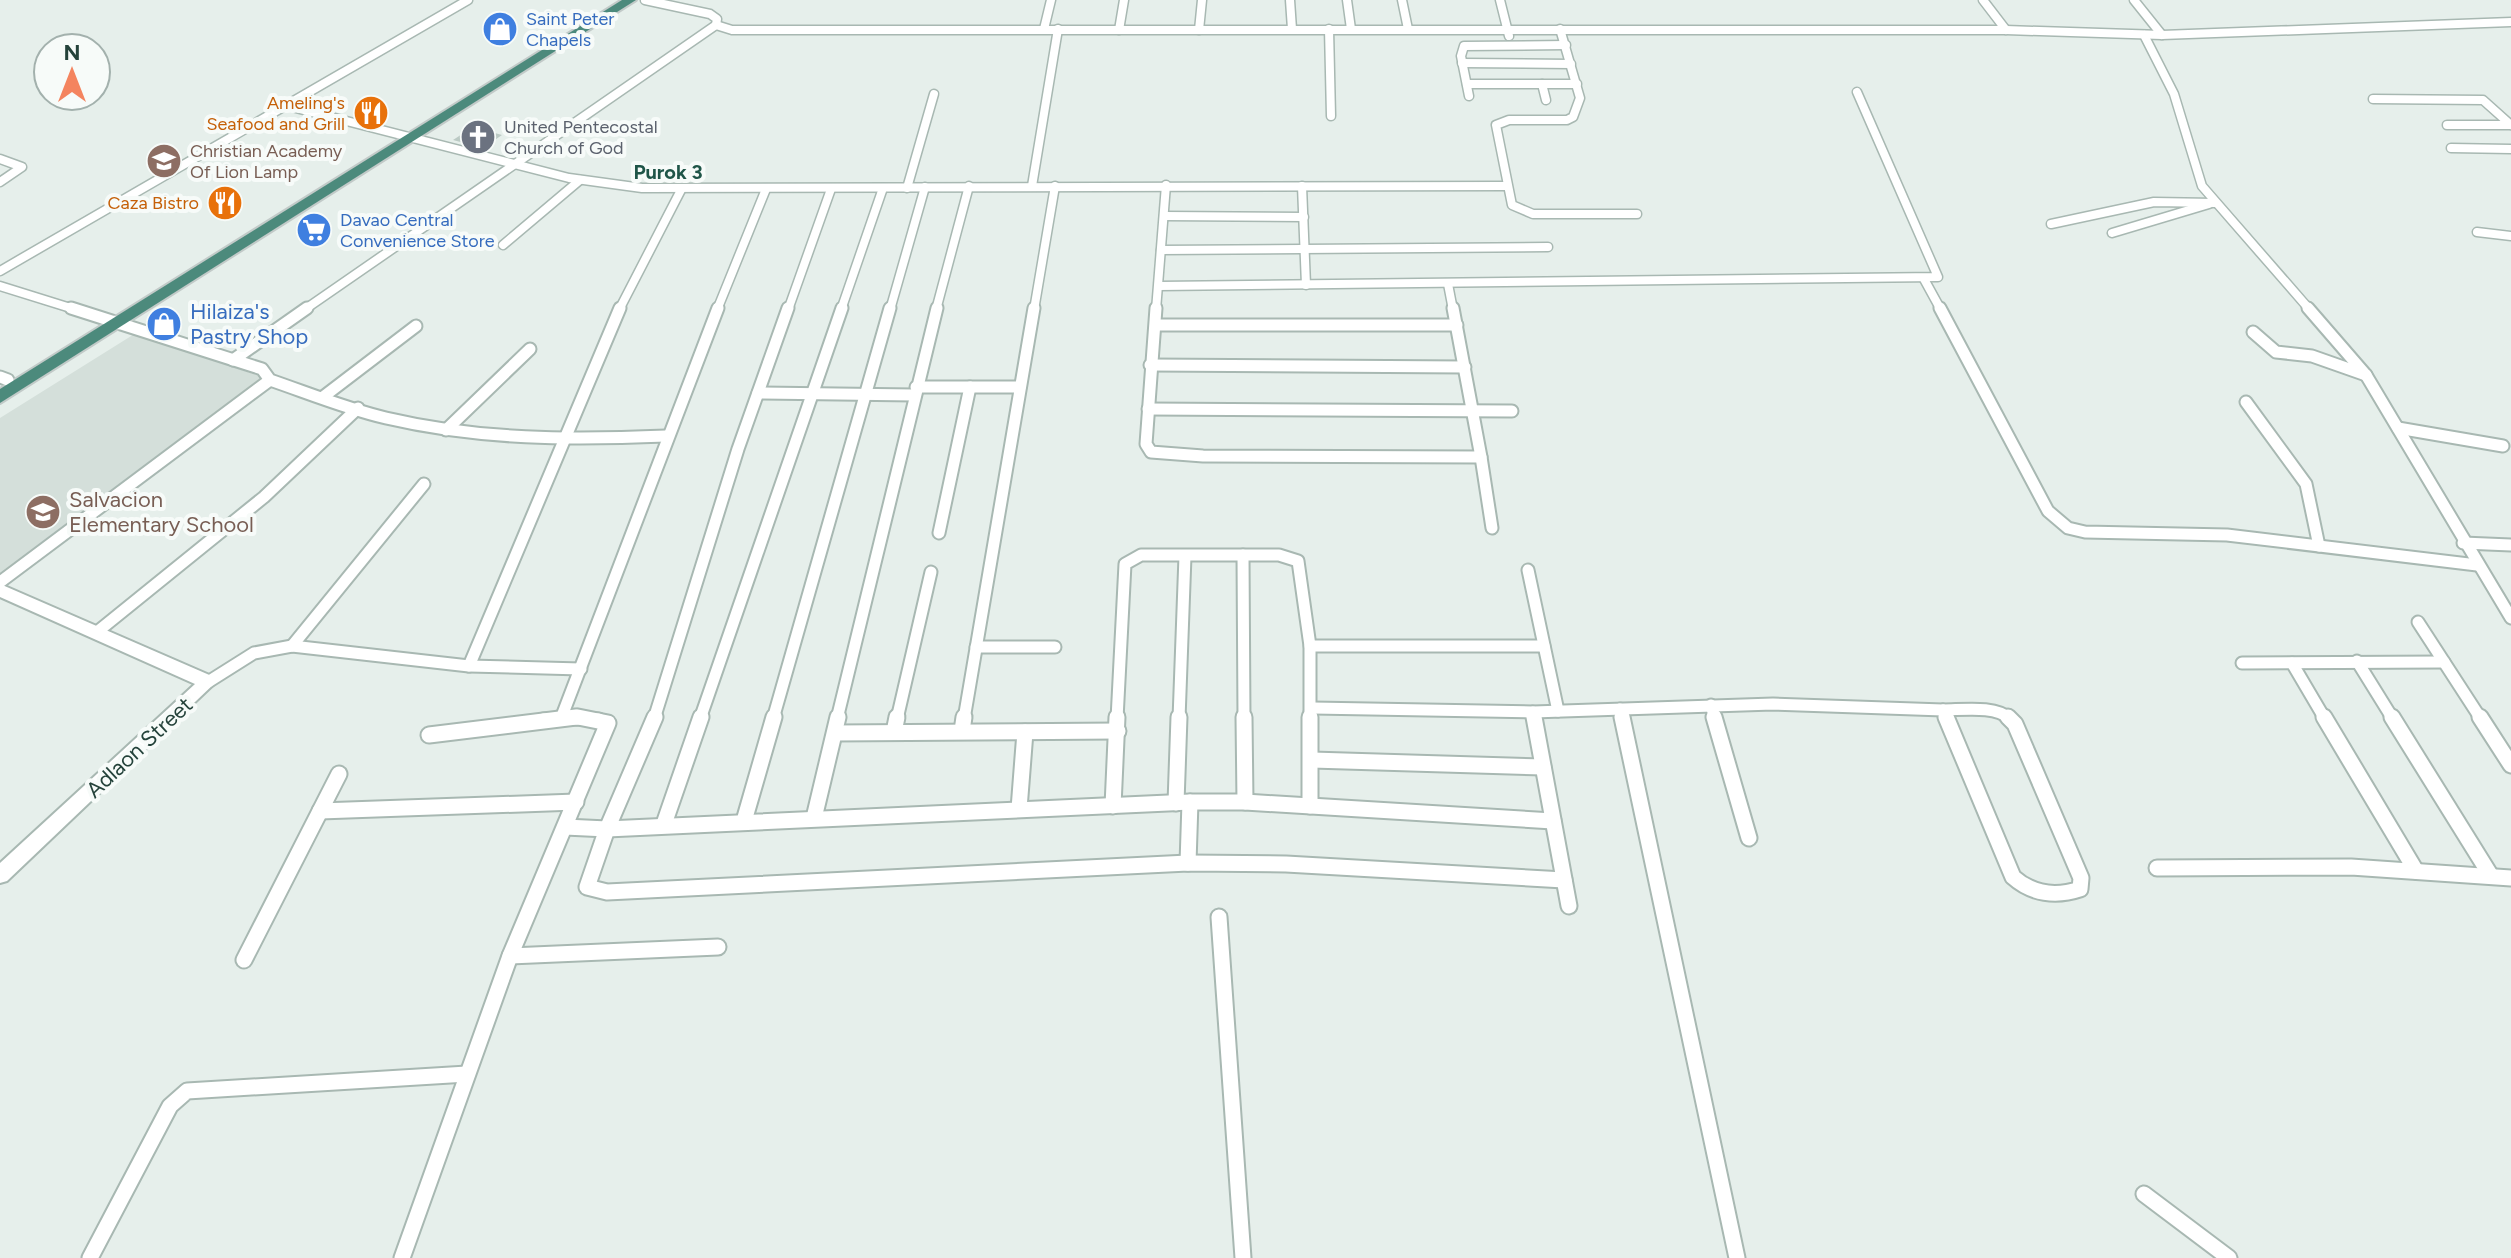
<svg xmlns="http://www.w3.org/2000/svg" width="2511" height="1258" viewBox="0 0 2511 1258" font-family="Figtree,sans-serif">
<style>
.built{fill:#d4dfda}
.building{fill:#bbcac4}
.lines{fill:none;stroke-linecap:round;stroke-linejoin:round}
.minor-far2-casing{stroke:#a8b8b2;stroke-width:11}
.minor-far1-casing{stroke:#a8b8b2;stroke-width:15}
.minor-casing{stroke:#a8b8b2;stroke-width:19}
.tertiary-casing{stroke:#a8b8b2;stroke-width:4}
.trunk-casing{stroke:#c2cac8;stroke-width:4}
.minor-far2{stroke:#fff;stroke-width:8}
.minor-far1{stroke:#fff;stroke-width:11}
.minor{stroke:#fff;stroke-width:15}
.tertiary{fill:#fff;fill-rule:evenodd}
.trunk{fill:#4c8a7c;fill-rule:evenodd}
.labels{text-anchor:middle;stroke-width:8;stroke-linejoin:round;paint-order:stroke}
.far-shop-label{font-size:18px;fill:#366cbe;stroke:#f7fbf9;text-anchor:start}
.far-food-label{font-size:18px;fill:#c56008;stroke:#f7fbf9;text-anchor:end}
.far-worship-label{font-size:18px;fill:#5b616d;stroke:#f7fbf9;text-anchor:start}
.far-education-label{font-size:18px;fill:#785e54;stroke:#f7fbf9;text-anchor:start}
.far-neighbourhood-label{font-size:20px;font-weight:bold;fill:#1f5548;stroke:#f7fbf9}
.shop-label{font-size:22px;fill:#366cbe;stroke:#f7fbf9;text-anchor:start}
.education-label{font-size:22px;fill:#785e54;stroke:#f7fbf9;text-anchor:start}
.street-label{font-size:22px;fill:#24423a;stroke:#f7fbf9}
</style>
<rect width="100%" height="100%" fill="#e6efeb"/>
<!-- built -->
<polygon class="built" points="136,333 262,377 0,573 0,418"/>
<!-- building -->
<polygon class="building" points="473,127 502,135 483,148 453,140"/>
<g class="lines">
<defs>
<g id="minor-far2">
<polyline points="645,0 710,14 717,19 716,25"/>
<polyline points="1290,0 1292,29"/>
<polyline points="1347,0 1351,29"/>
<polyline points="1402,0 1408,29"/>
<polyline points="1500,0 1509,36"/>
<polyline points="1983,0 2006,30"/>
<polyline points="2134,0 2162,35"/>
<polyline points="716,25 732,30 2006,30 2162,35 2511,22"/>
<polyline points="1044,29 1051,0"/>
<polyline points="1329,29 1331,116"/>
<polyline points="1560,29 1580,98 1573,117 1567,120 1509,120 1496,125 1512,205 1533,214 1637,214"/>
<polyline points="1119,30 1124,0"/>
<polyline points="1199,30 1202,0"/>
<polyline points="2144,35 2174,94 2202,186 2310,310"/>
<polyline points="1462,63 1571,64"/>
<polyline points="1467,84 1577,84"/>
<polyline points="1542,84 1546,100"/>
<polyline points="1469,96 1461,56 1464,46 1566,45"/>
<polyline points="2373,99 2483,100 2511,125"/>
<polyline points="284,105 569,178 642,188 1507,186"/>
<polyline points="2447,125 2511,125"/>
<polyline points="2451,148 2511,149"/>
<polyline points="0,159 22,167 0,182"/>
<polyline points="1032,186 1058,29"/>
<polyline points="1302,186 1306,285"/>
<polyline points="907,188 934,94"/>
<polyline points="1164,216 1304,217"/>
<polyline points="2051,224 2154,202 2215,203"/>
<polyline points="2477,232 2511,236"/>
<polyline points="2112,233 2209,204"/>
<polyline points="503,245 580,180"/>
<polyline points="1161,250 1548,247"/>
<polyline points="0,271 468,0"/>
<polyline points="1924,279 1941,310"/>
<polyline points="1448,284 1453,310"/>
<polyline points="0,286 77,310"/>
<polyline points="1159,286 1938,277 1857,92"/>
<polyline points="304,310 716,25"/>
<polyline points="619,310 681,190"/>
<polyline points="717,310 766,189"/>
<polyline points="788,310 831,189"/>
<polyline points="841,310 883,188"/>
<polyline points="890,310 925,187"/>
<polyline points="936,310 969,186"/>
<polyline points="1034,310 1055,186"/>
<polyline points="1156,310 1166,185"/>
</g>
<g id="minor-far1">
<path d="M 71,308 L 262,369 L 270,380 C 308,393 347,409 386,418 C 480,440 571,440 666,436"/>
<polyline points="1156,308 1146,444 1151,452 1203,456 1481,457 1453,308"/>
<polyline points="1940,308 2048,511 2068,528 2085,532 2227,535 2477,565"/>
<polyline points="2308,308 2366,375 2511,618"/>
<polyline points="1156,325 1457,325"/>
<polyline points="2253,332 2276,352 2312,356 2366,375"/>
<polyline points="233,360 307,308"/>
<polyline points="1150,365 1465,367"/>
<polyline points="0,377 8,380"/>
<polyline points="916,387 1020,387"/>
<polyline points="758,393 914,395"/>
<polyline points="323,397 416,326"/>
<polyline points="2246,402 2306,484 2319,546"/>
<polyline points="1148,409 1512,411"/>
<polyline points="2398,428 2503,446"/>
<polyline points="446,430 530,349"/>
<polyline points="1481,457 1492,528"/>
<polyline points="939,533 970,387"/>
<polyline points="2463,543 2511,545"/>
<polyline points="1243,555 1244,719"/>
<polyline points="1528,570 1558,711"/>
<polyline points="0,582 270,380"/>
<polyline points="2418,622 2481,719"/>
<polyline points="97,632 264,497 358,408"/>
<polyline points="292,646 424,484"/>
<polyline points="1310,646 1544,646"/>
<polyline points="976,647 1055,647"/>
<polyline points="2357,661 2393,719"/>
<polyline points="2242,663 2444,662"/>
<polyline points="2292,663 2325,719"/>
<polyline points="469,666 620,308"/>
<polyline points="208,682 254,653 292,646 469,666 581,669"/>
<polyline points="1711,705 1715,719"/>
<polyline points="1313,708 1533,712 1773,704 1943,710"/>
<polyline points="1620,709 1622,719"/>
<path d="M 1943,710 C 1962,710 1996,705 2010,719"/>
<polyline points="1943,710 1947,719"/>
<polyline points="1533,712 1534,719"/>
<polyline points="562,716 718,308"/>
<polyline points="543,719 599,719"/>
<polyline points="654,719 738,449 788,308"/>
<polyline points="700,719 842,308"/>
<polyline points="773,719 890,308"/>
<polyline points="837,719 937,308"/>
<polyline points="897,719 931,572"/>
<polyline points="964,719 1034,308"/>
<polyline points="1117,719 1125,564 1141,555 1279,555 1298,561 1310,646 1310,719"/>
<polyline points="1179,719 1185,556"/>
</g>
<g id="minor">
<polyline points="655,717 607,829 587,887 607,892 1188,863 1286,864 1564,880"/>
<polyline points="1244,717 1245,802"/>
<polyline points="1310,717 1310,806"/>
<polyline points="1534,717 1569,906"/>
<polyline points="1622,717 1737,1258"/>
<polyline points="1714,717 1749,838"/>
<path d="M 1946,717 L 2013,877 C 2032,894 2056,897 2080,889 L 2081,878 L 2015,724 L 2008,717"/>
<polyline points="2324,717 2416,871"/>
<polyline points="2392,717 2491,876"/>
<polyline points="2480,717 2511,765"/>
<polyline points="962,731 964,717"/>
<polyline points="894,732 897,717"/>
<polyline points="835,733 1118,731"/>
<polyline points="429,735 576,717"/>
<polyline points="1312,760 1543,767"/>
<polyline points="1176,803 1179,717"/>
<polyline points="1113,806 1117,717"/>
<polyline points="1019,809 1025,732"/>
<polyline points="320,811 576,802"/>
<polyline points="814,818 838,717"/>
<polyline points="744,821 774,717"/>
<polyline points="664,824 701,717"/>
<polyline points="565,827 607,829 1190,802 1245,802 1553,821"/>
<polyline points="1188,863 1190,802"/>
<polyline points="2157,868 2351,867 2511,878"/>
<polyline points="1219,917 1243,1258"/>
<polyline points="510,956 718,947"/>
<polyline points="244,960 339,774"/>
<polyline points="2144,1194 2229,1258"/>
<polyline points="90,1258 170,1106 187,1091 467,1074"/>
<polyline points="402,1258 510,956 608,723 578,717"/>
</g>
<polygon id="tertiary" points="0,584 214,677 216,682 7,881 0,883 0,863 195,684 0,597"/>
<polygon id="trunk" points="622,0 636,0 0,403 0,389"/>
</defs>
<!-- minor-far2 casing -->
<use href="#minor-far2" class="minor-far2-casing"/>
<!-- minor-far1 casing -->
<use href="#minor-far1" class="minor-far1-casing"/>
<!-- minor casing -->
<use href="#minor" class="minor-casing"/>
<!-- tertiary casing -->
<use href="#tertiary" class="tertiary-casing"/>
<!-- trunk casing -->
<use href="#trunk" class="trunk-casing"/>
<!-- minor-far2 -->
<use href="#minor-far2" class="minor-far2"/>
<!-- minor-far1 -->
<use href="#minor-far1" class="minor-far1"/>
<!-- minor -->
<use href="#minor" class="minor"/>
<!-- tertiary -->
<use href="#tertiary" class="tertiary"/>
<!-- trunk -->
<use href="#trunk" class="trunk"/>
</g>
<!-- icons -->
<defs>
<symbol id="shop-disc" viewBox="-11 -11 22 22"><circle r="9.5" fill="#3f7fe0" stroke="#f7fbf9"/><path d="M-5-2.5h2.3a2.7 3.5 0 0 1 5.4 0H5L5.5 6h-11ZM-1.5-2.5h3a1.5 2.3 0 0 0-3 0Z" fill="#fff"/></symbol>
<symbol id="restaurant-disc" viewBox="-11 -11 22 22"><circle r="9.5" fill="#e8710a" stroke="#f7fbf9"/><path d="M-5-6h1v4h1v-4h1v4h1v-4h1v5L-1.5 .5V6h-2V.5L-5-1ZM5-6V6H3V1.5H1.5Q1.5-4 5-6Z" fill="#fff"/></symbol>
<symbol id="church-disc" viewBox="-11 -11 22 22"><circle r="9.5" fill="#6b7280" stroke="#f7fbf9"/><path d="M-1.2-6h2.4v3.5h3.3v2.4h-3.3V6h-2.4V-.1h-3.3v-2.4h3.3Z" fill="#fff"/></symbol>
<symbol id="school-disc" viewBox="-11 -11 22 22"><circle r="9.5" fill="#8d6e63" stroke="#f7fbf9"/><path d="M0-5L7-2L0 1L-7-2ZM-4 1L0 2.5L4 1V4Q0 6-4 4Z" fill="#fff"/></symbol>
<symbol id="supermarket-disc" viewBox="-11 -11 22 22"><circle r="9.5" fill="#3f7fe0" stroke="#f7fbf9"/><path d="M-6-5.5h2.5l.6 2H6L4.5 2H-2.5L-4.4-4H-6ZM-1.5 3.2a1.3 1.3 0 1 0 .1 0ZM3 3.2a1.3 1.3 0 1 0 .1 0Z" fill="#fff"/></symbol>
</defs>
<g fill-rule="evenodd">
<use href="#shop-disc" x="480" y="9" width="40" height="40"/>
<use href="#restaurant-disc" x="351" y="93" width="40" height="40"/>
<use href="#church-disc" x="458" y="117" width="40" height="40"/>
<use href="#school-disc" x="144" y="141" width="40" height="40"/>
<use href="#restaurant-disc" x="205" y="183" width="40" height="40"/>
<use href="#supermarket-disc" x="294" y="210" width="40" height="40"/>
<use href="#shop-disc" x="144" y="304" width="40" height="40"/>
<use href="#school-disc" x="23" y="492" width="40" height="40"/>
</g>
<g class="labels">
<!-- far-shop labels -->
<g class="far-shop-label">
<text x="526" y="25">Saint Peter<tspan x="526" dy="21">Chapels</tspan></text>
<text x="340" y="226">Davao Central<tspan x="340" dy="21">Convenience Store</tspan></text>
</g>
<!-- far-food labels -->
<g class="far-food-label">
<text x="345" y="109">Ameling's<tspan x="345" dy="21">Seafood and Grill</tspan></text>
<text x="199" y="209">Caza Bistro</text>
</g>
<!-- far-worship labels -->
<g class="far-worship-label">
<text x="504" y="133">United Pentecostal<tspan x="504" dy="21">Church of God</tspan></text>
</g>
<!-- far-education labels -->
<g class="far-education-label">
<text x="190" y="157">Christian Academy<tspan x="190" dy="21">Of Lion Lamp</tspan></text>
</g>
<!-- far-neighbourhood labels -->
<g class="far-neighbourhood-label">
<text x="668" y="179">Purok 3</text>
</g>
<!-- shop labels -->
<g class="shop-label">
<text x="190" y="319">Hilaiza's<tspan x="190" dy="25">Pastry Shop</tspan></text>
</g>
<!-- education labels -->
<g class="education-label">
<text x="69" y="507">Salvacion<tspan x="69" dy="25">Elementary School</tspan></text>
</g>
<!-- street labels -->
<g class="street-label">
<text transform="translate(139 747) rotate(-43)" y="8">Adlaon Street</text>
</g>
</g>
<!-- north arrow -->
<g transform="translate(72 72)"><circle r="38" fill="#f7fbf9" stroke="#a3b1ad" stroke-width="2"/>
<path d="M0-6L14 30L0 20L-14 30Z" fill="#f4845f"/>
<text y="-12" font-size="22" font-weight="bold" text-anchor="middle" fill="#24423a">N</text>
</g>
</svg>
